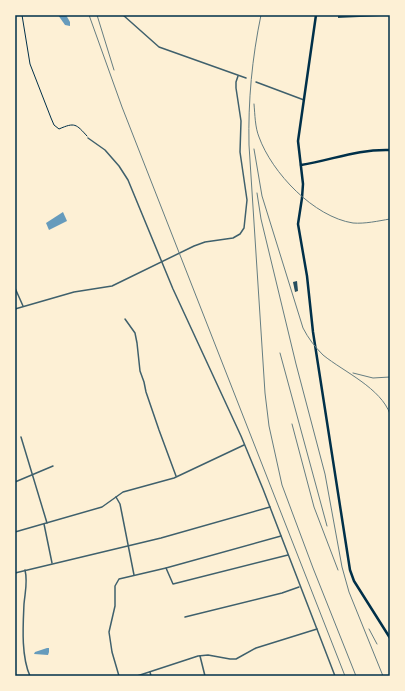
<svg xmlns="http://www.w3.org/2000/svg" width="405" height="691" viewBox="0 0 405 691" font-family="'Varela Round',sans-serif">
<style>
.water{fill:#669bbc}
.building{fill:#264d5e}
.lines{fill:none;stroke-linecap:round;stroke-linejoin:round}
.path{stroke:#003049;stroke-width:1}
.minor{stroke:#3f606c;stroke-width:1.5}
.secondary{stroke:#003049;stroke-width:2.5}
.primary{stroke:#003049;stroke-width:2.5}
.rail{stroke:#657d81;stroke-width:1}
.neatline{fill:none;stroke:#003049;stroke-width:1.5}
</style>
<rect width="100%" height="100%" fill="#fdf0d5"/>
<!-- water -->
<g class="water">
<polygon points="58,15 66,15 70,22 70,26 65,25"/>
<polygon points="63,212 67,221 49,230 46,223"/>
<polygon points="47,648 49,648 49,652 48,655 34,654 35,652"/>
</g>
<!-- building -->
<g class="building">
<polygon points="338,15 381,15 381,16 338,18"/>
<polygon points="297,281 298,291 295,292 293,282"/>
</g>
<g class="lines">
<!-- path -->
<path class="path" d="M 22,15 L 30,64 L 51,118 L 54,125 L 59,129 C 75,122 76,124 87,136"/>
<!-- minor -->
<g class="minor">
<polyline points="123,15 159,47 246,78"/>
<polyline points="256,82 304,100"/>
<polyline points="88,138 105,150 119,166 128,180 173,289 241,436 263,489 335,676"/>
<polyline points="15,288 23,306"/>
<polyline points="15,309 74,292 112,286 194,246 205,242 233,238 240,234 244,228 247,200 240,152 241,121 236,88 236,82 238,76"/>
<polyline points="125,319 135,333 137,343 140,371 144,382 146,392 159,430 176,476"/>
<polyline points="21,437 47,523"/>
<polyline points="15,482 53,466"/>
<polyline points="116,497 120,504 122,514 134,575"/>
<polyline points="44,524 52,563"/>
<polyline points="15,532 102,507 123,492 174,478 244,445"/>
<polyline points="166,568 173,584 288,555"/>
<path d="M 25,570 C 28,582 25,592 24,604 C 23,626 21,656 30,676"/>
<polyline points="15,573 161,538 270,507"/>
<polyline points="185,617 282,593 299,587"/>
<polyline points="200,656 205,676"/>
<polyline points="150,672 151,676"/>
<polyline points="119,676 112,652 109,632 115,606 115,586 119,579 166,568 281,536"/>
<polyline points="137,676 198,656 208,655 230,659 236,659 256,648 317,629"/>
</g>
<!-- secondary -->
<path class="secondary" d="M 301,165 C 333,160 356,149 390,150"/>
<!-- primary -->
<polyline class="primary" points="316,15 298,141 303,184 302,198 298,224 307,276 313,332 350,570 354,581 390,638"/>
<!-- rail -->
<g class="rail">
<polyline points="89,15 122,107 345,676"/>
<polyline points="97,15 114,70"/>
<path d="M 261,15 C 252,58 248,101 249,145 L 265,393 L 269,426 L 282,485 L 313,568 L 356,676"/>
<path d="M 254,104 C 255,115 255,127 259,137 C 272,173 314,217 353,223 C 365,224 378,221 390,219"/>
<path d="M 254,149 L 262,196 L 303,328 C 308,338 315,347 323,355 C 344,372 381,388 390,414"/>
<polyline points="257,193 261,219 296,364 325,474 342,567 349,592 383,676"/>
<polyline points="280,353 327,526"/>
<polyline points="353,373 373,378 390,377"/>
<polyline points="292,424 314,507 338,570"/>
<polyline points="369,629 377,644"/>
</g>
</g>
<!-- border -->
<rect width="405" height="691" fill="none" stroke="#fdf0d5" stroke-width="32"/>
<rect x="16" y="16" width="373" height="659" class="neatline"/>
</svg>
